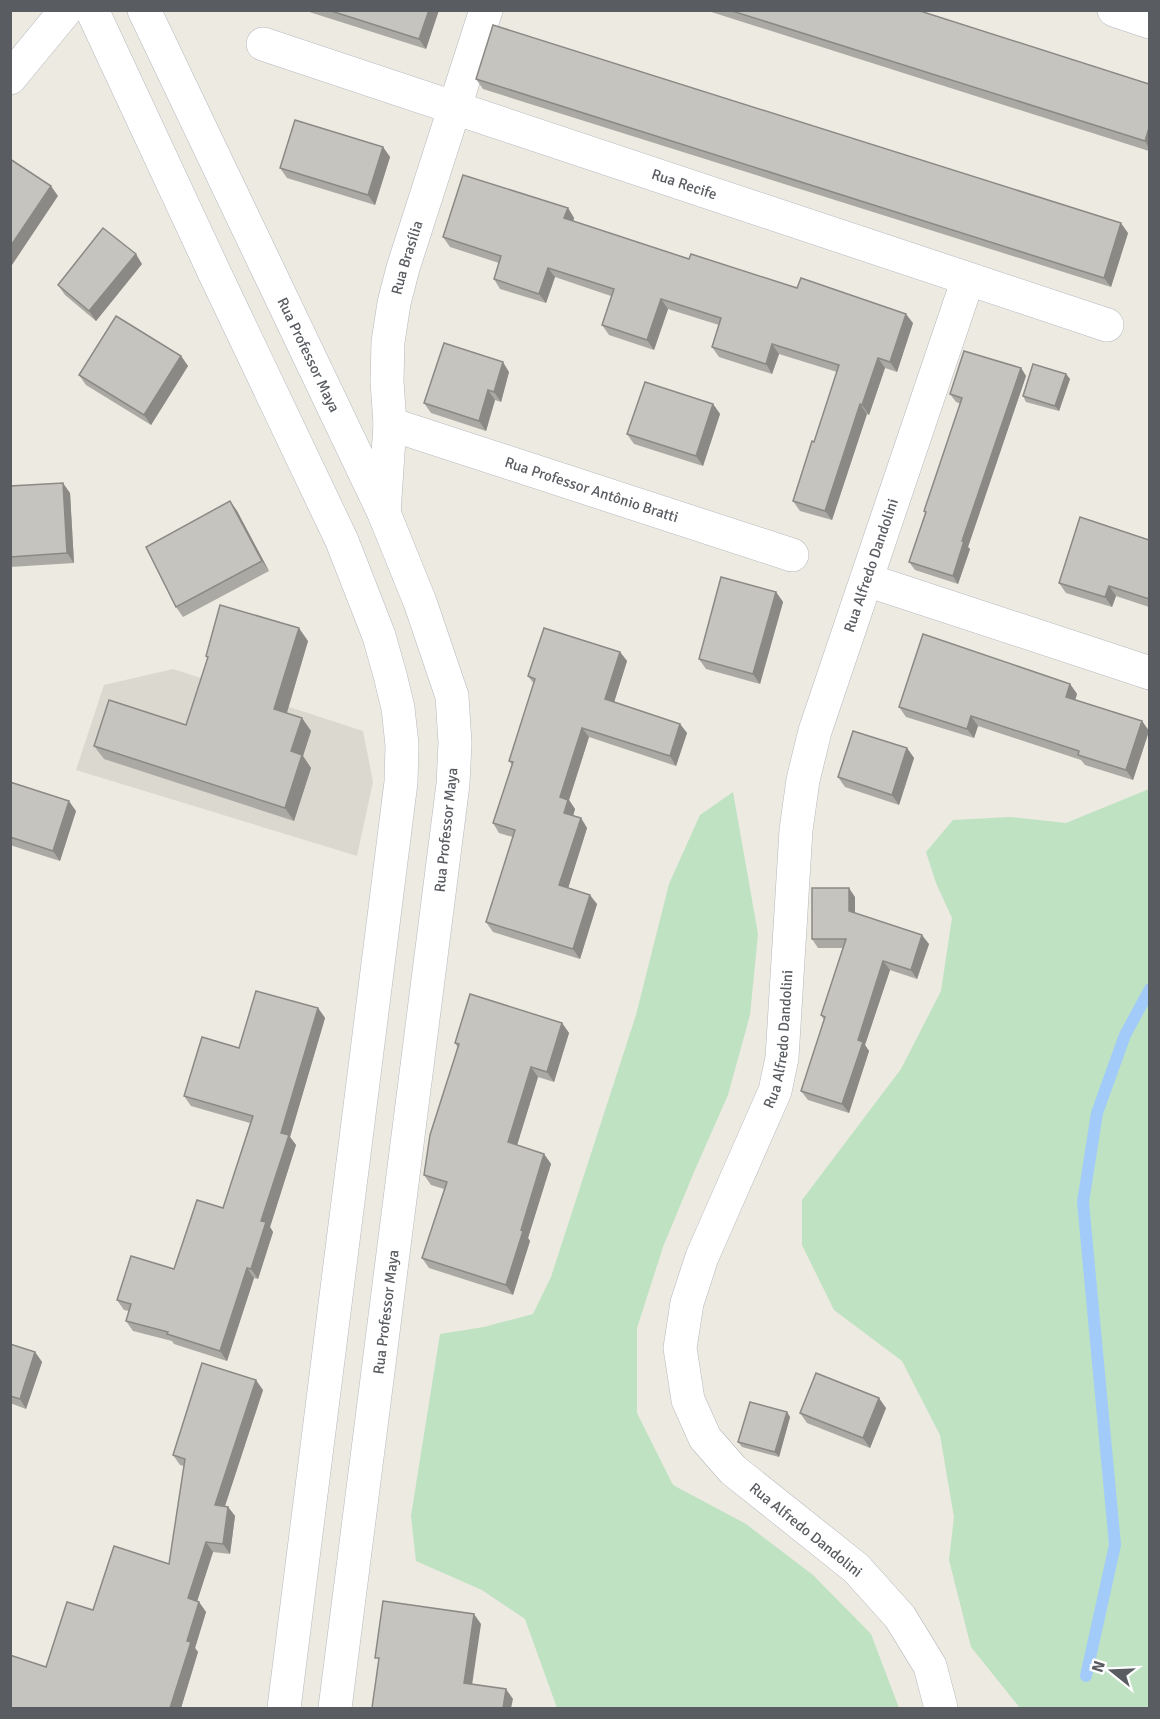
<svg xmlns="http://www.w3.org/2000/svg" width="1160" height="1719" viewBox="0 0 1160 1719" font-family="Signika,sans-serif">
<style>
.education{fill:#dbd9cf}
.green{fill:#bee2c2}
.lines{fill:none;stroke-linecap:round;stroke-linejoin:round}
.stream{stroke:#a2cbfa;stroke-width:12}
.street-casing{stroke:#b6b8bd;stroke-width:34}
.secondary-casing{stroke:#b6b9bf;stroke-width:34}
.street{stroke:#fff;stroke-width:33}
.secondary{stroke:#fff;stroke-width:33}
.wall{fill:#aaa9a3}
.shaded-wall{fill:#8b8985}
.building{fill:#c6c4be;stroke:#8b8985;stroke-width:1.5}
.labels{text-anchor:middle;stroke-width:6;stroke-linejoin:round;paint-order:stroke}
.street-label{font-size:15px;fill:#595c61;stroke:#fff}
</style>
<rect width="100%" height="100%" fill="#eceae1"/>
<!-- education -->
<polygon class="education" points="173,669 363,731 373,782 357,856 76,770 104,685"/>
<!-- green -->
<g class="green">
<polygon points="1149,789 1149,1708 1020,1708 971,1647 949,1560 954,1517 940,1435 902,1361 834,1310 802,1245 802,1200 901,1069 941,991 952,918 936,883 926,852 953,820 1011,817 1066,823"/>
<polygon points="733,792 758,934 750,1015 728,1095 694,1172 663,1247 637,1328 637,1413 673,1485 746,1524 813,1575 871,1634 899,1708 557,1708 525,1619 482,1590 416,1561 411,1516 440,1334 484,1327 533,1314 551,1277 636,1015 669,884 700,815"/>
</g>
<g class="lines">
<!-- stream -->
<polyline class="stream" points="1086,1676 1115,1545 1083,1202 1097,1113 1125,1035 1150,989"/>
<defs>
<g id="street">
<polyline points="1114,10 1150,22"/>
<path id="s1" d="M 263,44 L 1107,325"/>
<polyline points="10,78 66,10"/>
<path id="s2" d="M 390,424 L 792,555"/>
<path id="s3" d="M 384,513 L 390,424 L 387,381 L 388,342 L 394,303 L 403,268 L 486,10"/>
<polyline points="867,580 1150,673"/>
<path id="s4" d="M 941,1708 L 930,1666 L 900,1617 L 856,1568 L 733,1470 L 705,1438 L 688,1400 L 680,1348 L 687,1303 L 702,1257 L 775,1091 L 782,1058 L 796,830 L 803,780 L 815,731 L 968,279"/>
</g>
<g id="secondary">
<polyline points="92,10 215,274 342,541 379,636 390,675 398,708 402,745 401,782 284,1708"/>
<path id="s5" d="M 144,10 L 384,513 L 420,602 L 452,696 L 455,743 L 453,784 L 335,1708"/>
</g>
</defs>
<!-- street casing -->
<use href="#street" class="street-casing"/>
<!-- secondary casing -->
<use href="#secondary" class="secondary-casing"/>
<!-- street -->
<use href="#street" class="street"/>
<!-- secondary -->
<use href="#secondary" class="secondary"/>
</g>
<!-- wall -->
<g class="wall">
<polygon points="303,10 439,10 426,49"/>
<polygon points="705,10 917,10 1149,84 1149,151"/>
<polygon points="476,79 1128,233 1111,287 483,89"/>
<polygon points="383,147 390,157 375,205 287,178 280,168"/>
<polygon points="568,208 574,218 573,221 689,259 797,288 913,323 897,372 885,368 869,415 867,414 832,520 800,511 793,501 814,442 837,372 779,354 772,374 719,357 712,347 719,325 668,309 654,350 609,335 602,325 611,296 555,277 546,303 500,289 494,279 499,263 450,247 443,237"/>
<polygon points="142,264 96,321 65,295 58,285"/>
<polygon points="181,356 188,366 151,425 86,385 79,375"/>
<polygon points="1021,368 1026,376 968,547 970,549 958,584 915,570 909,562 925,513 924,511 961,404 956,402 950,394"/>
<polygon points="509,372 501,402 495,400 486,431 431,413 424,403"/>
<polygon points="1066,374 1070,379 1059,411 1026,402 1023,396"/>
<polygon points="713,404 720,414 703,466 634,444 627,434"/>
<polygon points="10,486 70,493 74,563 10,567"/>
<polygon points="230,501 237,511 269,571 183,617 176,607"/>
<polygon points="1149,540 1149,607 1116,596 1112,607 1066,593 1059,583"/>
<polygon points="776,592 783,602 760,684 706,669 699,659"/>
<polygon points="308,641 287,713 302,718 311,731 303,756 311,768 294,821 104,759 94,746 186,725 208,659 206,656"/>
<polygon points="620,652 627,661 614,702 680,724 687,733 676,766 589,737 569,800 575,809 573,816 581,818 587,828 568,888 597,904 580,959 493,932 486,922 513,837 499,833 493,823 512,765 509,761 534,684 528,676"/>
<polygon points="1070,684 1077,694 1075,700 1142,721 1149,731 1133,780 1085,765 1081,760 978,726 974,738 906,717 899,707"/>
<polygon points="907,748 914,758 899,805 845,787 838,777"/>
<polygon points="10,782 76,811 60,861 10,845"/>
<polygon points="855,897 855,913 929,944 917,979 890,970 865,1045 869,1051 849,1113 808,1100 801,1091 824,1020 821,1015 843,948 818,948 812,939"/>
<polygon points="318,1008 325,1018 290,1137 296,1145 270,1227 273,1232 258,1279 254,1278 227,1361 174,1344 172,1341 133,1331 126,1321 129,1311 124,1310 117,1300 174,1269 223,1208 250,1123 191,1106 184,1096 239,1048"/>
<polygon points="562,1023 569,1033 554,1082 538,1077 517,1145 544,1154 551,1164 528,1238 530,1241 513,1295 429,1268 422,1258 444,1189 431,1185 424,1175 458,1048 455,1043"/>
<polygon points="10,1344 35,1352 42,1362 26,1409 10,1403"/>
<polygon points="263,1390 225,1506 228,1507 235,1516 230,1554 213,1552 197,1601 199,1602 206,1612 195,1648 198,1652 181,1708 10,1708 93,1610 169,1564 184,1466 180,1465 173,1455"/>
<polygon points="886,1408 870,1448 807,1423 800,1413"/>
<polygon points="787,1412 790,1417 779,1457 742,1447 738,1442"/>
</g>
<!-- shaded-wall -->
<g class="shaded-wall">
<polygon points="429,10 439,10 426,49 419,39"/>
<polygon points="1149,128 1149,148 1145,141"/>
<polygon points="383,147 390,157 375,205 368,195"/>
<polygon points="51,186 58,196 10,268 10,247"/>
<polygon points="568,208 574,218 571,228 564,218"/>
<polygon points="1121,223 1128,233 1111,287 1104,278"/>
<polygon points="136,254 142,264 96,321 89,311"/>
<polygon points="548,268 555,277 546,303 539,294"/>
<polygon points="661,299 668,309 654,350 647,340"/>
<polygon points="906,314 913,323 897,372 890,362"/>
<polygon points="772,344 779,354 772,374 766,364"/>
<polygon points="181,356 188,366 151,425 144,415"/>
<polygon points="878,358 885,368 869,415 862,405"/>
<polygon points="503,362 509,372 501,402 494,392"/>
<polygon points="1021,368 1026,376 968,547 970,549 958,584 953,576 962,541"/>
<polygon points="1066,374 1070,379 1059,411 1055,406"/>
<polygon points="488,390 495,400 486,431 479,421"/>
<polygon points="713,404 720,414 703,466 696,456"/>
<polygon points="860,404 867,414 832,520 825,511"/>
<polygon points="63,483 70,493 74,563 67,553"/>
<polygon points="230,501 237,511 269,571 262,561"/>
<polygon points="1109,586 1116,596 1112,607 1105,597"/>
<polygon points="776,592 783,602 760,684 753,674"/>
<polygon points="299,628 308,641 284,722 274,709"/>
<polygon points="620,652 627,661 612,709 605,699"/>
<polygon points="1070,684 1077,694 1073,707 1066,697"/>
<polygon points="971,716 978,726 974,738 967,729"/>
<polygon points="302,718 311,731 303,756 311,768 294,821 285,808 291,751"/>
<polygon points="1142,721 1149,731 1133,780 1126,770"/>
<polygon points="680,724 687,733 676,766 670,756"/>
<polygon points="582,728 589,737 569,800 575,809 571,823 564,813 560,797"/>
<polygon points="907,748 914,758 899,805 892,795"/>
<polygon points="69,801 76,811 60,861 53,851"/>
<polygon points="581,818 587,828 566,895 559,885"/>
<polygon points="849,888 855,897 855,920 849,911"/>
<polygon points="590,895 597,904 580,959 573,949"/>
<polygon points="922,935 929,944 917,979 911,970"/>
<polygon points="883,961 890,970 865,1045 869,1051 849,1113 842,1104 858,1040"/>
<polygon points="318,1008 325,1018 290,1137 296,1145 270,1227 273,1232 258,1279 251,1269 261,1221 281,1133"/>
<polygon points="562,1023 569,1033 554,1082 547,1072"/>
<polygon points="531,1067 538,1077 515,1152 508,1142"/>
<polygon points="544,1154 551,1164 528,1238 530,1241 513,1295 506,1285 521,1230"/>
<polygon points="247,1268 254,1278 227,1361 220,1351"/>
<polygon points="35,1352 42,1362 26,1409 20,1399"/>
<polygon points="256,1380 263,1390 222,1515 215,1505"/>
<polygon points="879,1398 886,1408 870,1448 863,1438"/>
<polygon points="787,1412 790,1417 779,1457 775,1452"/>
<polygon points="228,1507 235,1516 230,1554 223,1544"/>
<polygon points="206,1542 213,1552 195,1608 188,1598"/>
<polygon points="199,1602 206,1612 195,1648 198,1652 181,1708 170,1708 187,1641"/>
<polygon points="474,1614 481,1624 471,1692 464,1683"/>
<polygon points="506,1689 513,1699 511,1708 503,1708"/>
</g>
<!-- building -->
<g class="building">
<polygon points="328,10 429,10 419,39"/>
<polygon points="729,10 917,10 1149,84 1149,128 1145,141"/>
<polygon points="493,25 1121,223 1104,278 476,79"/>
<polygon points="295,120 383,147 368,195 280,168"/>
<polygon points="10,159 51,186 10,247"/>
<polygon points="463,175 568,208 564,218 689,259 691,254 797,288 801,278 906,314 890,362 878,358 862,405 860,404 825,511 793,501 812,441 814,442 839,365 772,344 766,364 712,347 721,318 661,299 647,340 602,325 614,289 548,268 539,294 494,279 501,256 443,237"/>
<polygon points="103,228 136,254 89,311 58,285"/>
<polygon points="116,316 181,356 144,415 79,375"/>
<polygon points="444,343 503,362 494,392 488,390 479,421 424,403"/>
<polygon points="964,351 1021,368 962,541 964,541 953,576 909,562 926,512 924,511 962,398 950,394"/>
<polygon points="1033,364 1066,374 1055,406 1023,396"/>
<polygon points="645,382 713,404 696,456 627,434"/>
<polygon points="63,483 67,553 10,557 10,486"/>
<polygon points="230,501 262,561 176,607 146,547"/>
<polygon points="1080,517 1149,540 1149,599 1109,586 1105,597 1059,583"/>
<polygon points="721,577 776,592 753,674 699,659"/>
<polygon points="220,605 299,628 274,709 302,718 291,751 302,755 285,808 94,746 109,700 186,725 208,657 206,656"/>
<polygon points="544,628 620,652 605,699 680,724 670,756 582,728 560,797 568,800 564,813 581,818 559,885 590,895 573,949 486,922 515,830 493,823 513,762 509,761 535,679 528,676"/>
<polygon points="923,634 1070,684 1066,697 1142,721 1126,770 1078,755 1079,751 971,716 967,729 899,707"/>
<polygon points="853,731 907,748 892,795 838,777"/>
<polygon points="10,782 69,801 53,851 10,837"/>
<polygon points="812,888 849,888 849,911 922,935 911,970 883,961 858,1040 863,1042 842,1104 801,1091 825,1017 821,1015 846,939 812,939"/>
<polygon points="256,991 318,1008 281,1133 289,1135 261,1221 266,1222 251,1269 247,1268 220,1351 167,1334 168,1332 126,1321 131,1304 117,1300 131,1256 174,1269 197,1200 223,1208 253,1116 184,1096 202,1037 239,1048"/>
<polygon points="470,994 562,1023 547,1072 531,1067 508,1142 544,1154 521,1230 523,1231 506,1285 422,1258 447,1182 424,1175 430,1135 459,1044 455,1043"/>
<polygon points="10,1344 35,1352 20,1399 10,1396"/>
<polygon points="202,1363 256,1380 215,1505 228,1507 223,1544 206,1542 188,1598 199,1602 187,1641 191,1642 170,1708 10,1708 10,1655 46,1667 67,1602 93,1610 114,1546 169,1564 185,1459 173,1455"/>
<polygon points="816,1373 879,1398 863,1438 800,1413"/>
<polygon points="750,1402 787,1412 775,1452 738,1442"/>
<polygon points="383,1601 474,1614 464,1683 506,1689 503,1708 372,1708 379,1658 375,1658"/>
</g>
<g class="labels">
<!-- street labels -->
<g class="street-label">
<text dy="5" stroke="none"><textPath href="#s1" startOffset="444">Rua Recife</textPath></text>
<text dy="5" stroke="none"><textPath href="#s3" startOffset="258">Rua Brasília</textPath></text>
<text dy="5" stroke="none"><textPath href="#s5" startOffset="382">Rua Professor Maya</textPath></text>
<text dy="5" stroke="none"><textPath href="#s2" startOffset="212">Rua Professor Antônio Bratti</textPath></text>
<text dy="5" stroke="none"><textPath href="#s4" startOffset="1274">Rua Alfredo Dandolini</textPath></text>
<text transform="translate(446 830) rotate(-84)" y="5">Rua Professor Maya</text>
<text dy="5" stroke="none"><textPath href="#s4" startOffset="788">Rua Alfredo Dandolini</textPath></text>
<text transform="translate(386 1312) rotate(-83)" y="5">Rua Professor Maya</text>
<text transform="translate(806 1530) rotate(39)" y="5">Rua Alfredo Dandolini</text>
</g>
</g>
<!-- border -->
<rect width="1160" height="1719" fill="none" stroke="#595c61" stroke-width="24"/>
<!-- north arrow -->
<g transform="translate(1112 1671) rotate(288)" stroke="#ffffff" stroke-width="4.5" paint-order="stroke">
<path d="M0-4.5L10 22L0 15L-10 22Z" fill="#595c61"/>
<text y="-9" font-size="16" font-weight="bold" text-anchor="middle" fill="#595c61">N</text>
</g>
</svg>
